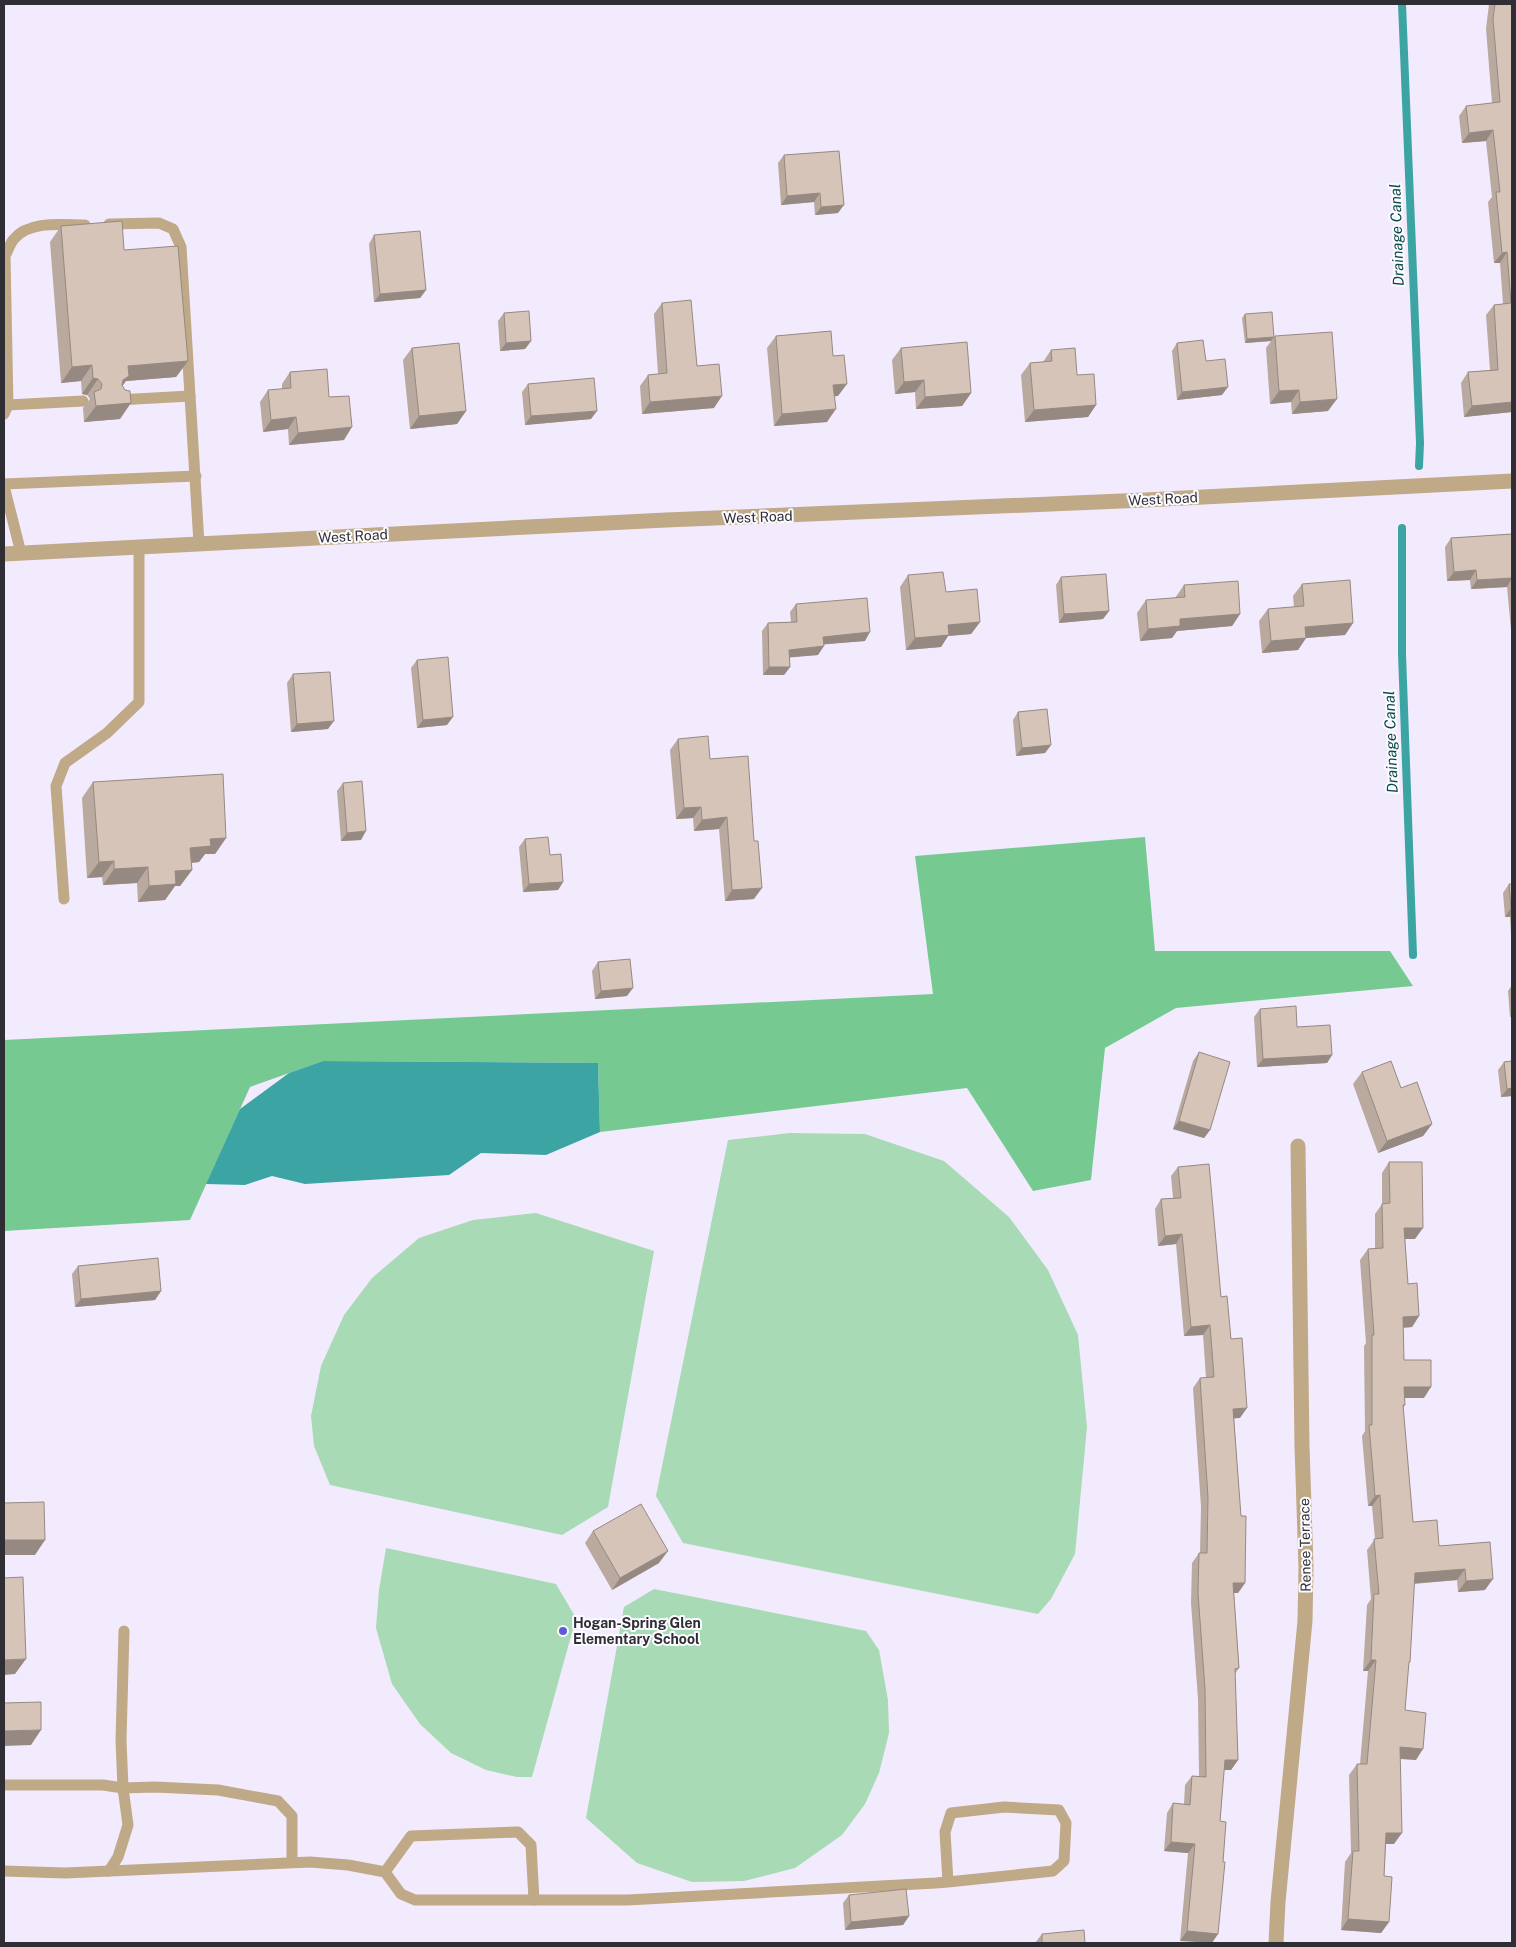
<svg xmlns="http://www.w3.org/2000/svg" width="1516" height="1947" viewBox="0 0 1516 1947" font-family="'Public Sans',sans-serif">
<style>
.green{fill:#a7dab5}
.forest{fill:#76ca91}
.water{fill:#3da4a4}
.lines{fill:none;stroke-linecap:round;stroke-linejoin:round}
.stream{stroke:#3da4a4;stroke-width:8}
.service{stroke:#bfa987;stroke-width:11}
.minor{stroke:#bfa987;stroke-width:15}
.wall{fill:#b9a99f}
.shaded-wall{fill:#968982}
.building{fill:#d7c4b9;stroke:#968982}
.poi-dot{fill:#5d5bd3;stroke:#fcfbff;stroke-width:2}
.labels{text-anchor:middle;stroke-width:4;stroke-linejoin:round;paint-order:stroke}
.street-label{font-size:14px;fill:#302e35;stroke:#fcfbff}
.poi-label{font-size:14px;font-weight:bold;fill:#302e35;stroke:#fcfbff;text-anchor:start}
.water-label{font-size:15px;font-style:italic;fill:#0a4949;stroke:#fcfbff}
</style>
<rect width="100%" height="100%" fill="#f2ebfe"/>
<!-- green -->
<g class="green">
<polygon points="790,1133 865,1134 944,1161 1009,1217 1048,1270 1078,1335 1087,1427 1075,1554 1051,1599 1038,1614 683,1543 656,1496 728,1140"/>
<polygon points="536,1213 654,1251 608,1507 562,1535 330,1485 314,1446 311,1416 321,1366 344,1315 372,1278 419,1238 473,1220"/>
<polygon points="386,1548 556,1584 576,1618 532,1777 517,1777 486,1770 451,1753 420,1724 392,1684 376,1628 379,1590"/>
<polygon points="654,1589 866,1631 879,1650 888,1700 889,1733 879,1773 865,1804 842,1835 795,1868 744,1881 692,1882 637,1863 586,1818 624,1607"/>
</g>
<!-- forest -->
<polygon class="forest" points="1145,837 1155,951 1390,951 1413,986 1176,1008 1105,1048 1091,1180 1033,1191 967,1088 600,1132 598,1063 323,1061 250,1087 190,1220 4,1231 4,1040 933,994 915,856"/>
<!-- water -->
<polygon class="water" points="323,1061 598,1063 600,1132 546,1155 481,1153 449,1175 305,1184 272,1176 245,1185 206,1184 240,1109 289,1073"/>
<g class="lines">
<!-- stream -->
<g class="stream">
<polyline points="1402,4 1420,443 1419,466"/>
<polyline points="1402,528 1402,654 1413,955"/>
</g>
<!-- service -->
<g class="service">
<polyline points="109,224 159,223 173,229 181,247 199,544"/>
<polyline points="118,400 190,396"/>
<polyline points="8,405 83,401"/>
<path d="M 4,414 L 8,405 L 5,256 C 8,251 10,243 14,239 C 29,220 64,225 85,225"/>
<polyline points="4,484 196,476"/>
<polyline points="4,486 21,553"/>
<polyline points="64,899 56,786 65,763 107,733 139,702 139,548"/>
<polyline points="4,1785 103,1785 123,1788 155,1787 218,1790 278,1801 292,1816 292,1862"/>
<polyline points="4,1871 65,1873 310,1862 348,1865 385,1872 401,1894 415,1900 628,1900 936,1883 948,1882 1053,1871 1064,1861 1066,1823 1059,1810 1004,1807 951,1813 945,1832 948,1882"/>
<polyline points="109,1871 118,1857 128,1825 123,1788 121,1740 124,1631"/>
<polyline points="385,1872 411,1836 518,1832 531,1845 534,1900"/>
</g>
<!-- minor -->
<g class="minor">
<polyline points="4,554 666,520 1145,500 1512,481"/>
<polyline points="1276,1943 1278,1902 1305,1621 1306,1567 1302,1446 1298,1146"/>
</g>
</g>
<!-- wall -->
<g class="wall">
<polygon points="1489,4 1512,4 1512,412 1464,417 1461,383 1468,372 1490,370 1486,315 1494,305 1503,304 1500,263 1494,263 1488,202 1492,197 1486,141 1462,143 1459,116 1466,106 1492,103 1486,29"/>
<polygon points="784,155 838,213 815,215 814,202 781,205 778,163"/>
<polygon points="61,226 124,250 188,361 176,377 126,381 122,386 120,419 84,422 83,408 90,399 87,395 82,394 81,381 61,383 50,242"/>
<polygon points="374,235 426,290 420,298 374,302 369,244"/>
<polygon points="662,303 697,366 714,408 642,414 640,386 648,375 658,374 654,314"/>
<polygon points="504,313 531,341 525,349 500,351 498,321"/>
<polygon points="1245,314 1274,336 1328,411 1292,414 1291,402 1270,404 1266,348 1271,341 1245,343 1242,318"/>
<polygon points="776,336 833,356 838,396 834,396 827,422 774,426 767,348"/>
<polygon points="1177,343 1206,361 1222,395 1177,400 1172,351"/>
<polygon points="412,348 466,411 457,424 410,429 403,360"/>
<polygon points="901,348 971,393 962,406 916,409 915,392 895,394 892,360"/>
<polygon points="1051,350 1077,375 1096,405 1088,417 1025,422 1021,375 1030,363 1043,362"/>
<polygon points="290,372 329,397 344,440 289,445 288,429 263,432 260,402 268,390 282,389 282,384"/>
<polygon points="528,384 591,419 525,425 522,392"/>
<polygon points="1512,534 1512,641 1507,587 1471,589 1470,580 1447,581 1445,547 1451,538"/>
<polygon points="908,575 946,592 980,622 971,634 948,636 941,647 906,650 900,587"/>
<polygon points="1061,577 1109,611 1103,619 1059,623 1056,585"/>
<polygon points="1302,584 1353,623 1345,635 1306,638 1298,650 1262,653 1259,621 1268,609 1294,607 1293,596"/>
<polygon points="1184,585 1240,614 1232,626 1177,631 1172,638 1140,641 1137,613 1146,600 1175,598"/>
<polygon points="796,604 865,641 823,644 818,655 789,657 790,667 784,675 763,675 762,631 768,623 791,622 790,612"/>
<polygon points="417,660 447,725 417,728 411,668"/>
<polygon points="293,674 328,729 291,732 287,683"/>
<polygon points="1018,712 1051,745 1045,753 1016,756 1013,720"/>
<polygon points="678,739 710,759 754,841 754,899 725,901 719,829 694,831 693,818 676,819 670,750"/>
<polygon points="93,782 226,838 215,854 205,854 199,862 191,863 192,870 180,886 175,886 165,900 138,902 137,883 103,885 102,877 87,878 82,798"/>
<polygon points="343,783 361,840 341,841 337,791"/>
<polygon points="525,839 550,855 563,882 558,890 523,892 519,847"/>
<polygon points="1509,884 1512,884 1512,934 1511,934 1510,917 1505,917 1503,893"/>
<polygon points="598,962 627,996 595,999 592,971"/>
<polygon points="1512,985 1512,1017 1510,1017 1508,991"/>
<polygon points="1260,1009 1297,1027 1332,1055 1327,1063 1257,1067 1254,1017"/>
<polygon points="1199,1052 1210,1130 1204,1138 1173,1129 1193,1061"/>
<polygon points="1512,1061 1512,1096 1501,1097 1498,1070 1504,1062"/>
<polygon points="1362,1072 1401,1088 1432,1124 1423,1136 1378,1153 1353,1084"/>
<polygon points="1389,1162 1415,1239 1405,1239 1408,1284 1419,1316 1412,1327 1403,1328 1404,1360 1424,1398 1405,1398 1405,1405 1403,1408 1413,1522 1439,1546 1490,1542 1485,1590 1458,1592 1457,1580 1414,1584 1405,1710 1416,1760 1400,1759 1394,1844 1386,1844 1384,1876 1389,1922 1381,1933 1341,1930 1345,1862 1351,1853 1349,1775 1357,1764 1360,1764 1368,1671 1363,1671 1367,1605 1371,1599 1367,1550 1375,1539 1372,1506 1368,1506 1362,1436 1365,1431 1364,1346 1366,1343 1360,1260 1368,1249 1375,1248 1375,1214 1382,1204 1382,1173"/>
<polygon points="1178,1167 1221,1297 1231,1339 1240,1418 1234,1418 1245,1583 1238,1593 1234,1593 1239,1668 1235,1674 1238,1760 1231,1770 1224,1770 1220,1821 1218,1934 1180,1941 1188,1853 1164,1851 1167,1813 1173,1803 1184,1804 1185,1785 1192,1776 1199,1776 1198,1699 1191,1603 1192,1563 1199,1553 1200,1553 1201,1507 1193,1388 1200,1378 1206,1378 1203,1335 1184,1336 1176,1244 1158,1246 1155,1209 1161,1199 1173,1198 1171,1176"/>
<polygon points="78,1266 161,1291 155,1300 75,1307 72,1274"/>
<polygon points="593,1531 659,1563 612,1590 585,1543"/>
<polygon points="1512,1856 1512,1872 1511,1858"/>
<polygon points="849,1895 909,1916 903,1925 845,1930 843,1903"/>
<polygon points="1042,1934 1085,1943 1035,1943"/>
</g>
<!-- shaded-wall -->
<g class="shaded-wall">
<polygon points="1493,130 1486,141 1462,143 1469,133"/>
<polygon points="820,193 814,202 781,205 787,196"/>
<polygon points="844,205 838,213 815,215 821,207"/>
<polygon points="1507,252 1500,263 1494,263 1502,253"/>
<polygon points="426,290 420,298 374,302 380,294"/>
<polygon points="1274,337 1271,341 1245,343 1247,339"/>
<polygon points="531,341 525,349 500,351 506,343"/>
<polygon points="188,361 176,377 126,381 118,392 128,366"/>
<polygon points="92,365 81,381 61,383 72,367"/>
<polygon points="93,378 98,379 87,395 82,394"/>
<polygon points="924,380 915,392 895,394 904,382"/>
<polygon points="847,384 838,396 825,397 833,385"/>
<polygon points="1228,387 1222,395 1177,400 1182,392"/>
<polygon points="1299,390 1291,402 1270,404 1279,391"/>
<polygon points="971,393 962,406 916,409 925,397"/>
<polygon points="722,396 714,408 642,414 650,402"/>
<polygon points="1337,399 1328,411 1292,414 1300,402"/>
<polygon points="1512,402 1512,412 1464,417 1472,406"/>
<polygon points="131,403 120,419 84,422 96,406"/>
<polygon points="1096,405 1088,417 1025,422 1034,410"/>
<polygon points="836,409 827,422 774,426 782,414"/>
<polygon points="466,411 457,424 410,429 419,416"/>
<polygon points="597,411 591,419 525,425 531,416"/>
<polygon points="296,417 288,429 263,432 271,420"/>
<polygon points="352,427 344,440 289,445 298,433"/>
<polygon points="1476,570 1470,580 1447,581 1454,572"/>
<polygon points="1512,578 1507,587 1471,589 1477,580"/>
<polygon points="1109,611 1103,619 1059,623 1064,614"/>
<polygon points="1240,614 1232,626 1177,631 1172,638 1140,641 1148,629 1180,619"/>
<polygon points="980,622 971,634 948,636 941,647 906,650 915,638 948,625"/>
<polygon points="1353,623 1345,635 1306,638 1298,650 1262,653 1271,641 1305,627"/>
<polygon points="870,632 865,641 817,645 823,637"/>
<polygon points="824,646 818,655 784,658 789,650"/>
<polygon points="769,667 790,667 784,675 763,675"/>
<polygon points="453,717 447,725 417,728 423,720"/>
<polygon points="334,721 328,729 291,732 297,724"/>
<polygon points="1051,745 1045,753 1016,756 1022,748"/>
<polygon points="701,807 693,818 676,819 684,808"/>
<polygon points="727,817 719,829 694,831 702,820"/>
<polygon points="366,831 361,840 341,841 347,833"/>
<polygon points="226,838 215,854 205,854 199,862 179,864 190,848 210,839"/>
<polygon points="114,861 102,877 87,878 99,862"/>
<polygon points="148,867 137,883 103,885 114,869"/>
<polygon points="192,870 180,886 175,886 165,900 138,902 149,886 175,871"/>
<polygon points="563,882 558,890 523,892 529,884"/>
<polygon points="762,888 754,899 725,901 732,890"/>
<polygon points="1511,908 1512,908 1512,913 1510,917 1505,917"/>
<polygon points="633,988 627,996 595,999 601,991"/>
<polygon points="1332,1055 1327,1063 1257,1067 1263,1059"/>
<polygon points="1512,1088 1512,1096 1501,1097 1507,1089"/>
<polygon points="1179,1121 1210,1130 1204,1138 1173,1129"/>
<polygon points="1432,1124 1423,1136 1378,1153 1387,1141"/>
<polygon points="1404,1228 1423,1228 1415,1239 1397,1239"/>
<polygon points="1182,1234 1176,1244 1158,1246 1165,1236"/>
<polygon points="161,1291 155,1300 75,1307 81,1299"/>
<polygon points="1419,1316 1412,1327 1396,1328 1403,1317"/>
<polygon points="1210,1325 1203,1335 1184,1336 1191,1327"/>
<polygon points="1404,1387 1431,1387 1424,1398 1397,1398"/>
<polygon points="1247,1408 1240,1418 1226,1419 1233,1409"/>
<polygon points="1380,1495 1372,1506 1368,1506 1375,1496"/>
<polygon points="4,1540 45,1540 35,1555 4,1555"/>
<polygon points="668,1551 659,1563 612,1590 620,1578"/>
<polygon points="1465,1569 1457,1580 1407,1584 1415,1573"/>
<polygon points="1493,1579 1485,1590 1458,1592 1466,1581"/>
<polygon points="1233,1583 1245,1583 1238,1593 1226,1593"/>
<polygon points="26,1659 15,1674 4,1675 4,1660"/>
<polygon points="1371,1660 1376,1660 1368,1671 1363,1671"/>
<polygon points="41,1730 31,1745 4,1746 4,1731"/>
<polygon points="1400,1747 1423,1749 1416,1760 1392,1758"/>
<polygon points="1225,1760 1238,1760 1231,1770 1218,1770"/>
<polygon points="1386,1833 1402,1833 1394,1844 1379,1844"/>
<polygon points="1171,1842 1195,1844 1188,1853 1164,1851"/>
<polygon points="909,1916 903,1925 845,1930 851,1922"/>
<polygon points="1348,1919 1389,1922 1381,1933 1341,1930"/>
<polygon points="1187,1931 1218,1934 1212,1943 1180,1941"/>
</g>
<!-- building -->
<g class="building">
<polygon points="1495,4 1512,4 1512,402 1472,406 1468,372 1498,370 1494,305 1511,303 1507,252 1502,253 1496,192 1500,192 1493,130 1469,133 1466,106 1500,102 1493,19"/>
<polygon points="839,151 844,205 821,207 820,193 787,196 784,155"/>
<polygon points="122,221 124,250 178,246 188,361 128,366 129,376 123,380 122,385 125,390 130,391 131,403 96,406 94,392 101,389 102,384 98,379 93,378 92,365 72,367 61,226"/>
<polygon points="420,231 426,290 380,294 374,235"/>
<polygon points="691,300 697,366 719,364 722,396 650,402 648,375 667,373 662,303"/>
<polygon points="529,311 531,341 506,343 504,313"/>
<polygon points="1272,312 1274,337 1247,339 1245,314"/>
<polygon points="831,331 833,356 844,355 847,384 833,385 836,409 782,414 776,336"/>
<polygon points="1332,332 1337,399 1300,402 1299,390 1279,391 1275,336"/>
<polygon points="1203,340 1206,361 1225,359 1228,387 1182,392 1177,343"/>
<polygon points="967,342 971,393 925,397 924,380 904,382 901,348"/>
<polygon points="459,343 466,411 419,416 412,348"/>
<polygon points="1075,348 1077,375 1094,374 1096,405 1034,410 1030,363 1052,361 1051,350"/>
<polygon points="327,369 329,397 349,396 352,427 298,433 296,417 271,420 268,390 291,388 290,372"/>
<polygon points="594,378 597,411 531,416 528,384"/>
<polygon points="1512,534 1512,578 1477,580 1476,570 1454,572 1451,538"/>
<polygon points="943,572 946,592 977,589 980,622 948,625 949,635 915,638 908,575"/>
<polygon points="1106,574 1109,611 1064,614 1061,577"/>
<polygon points="1350,580 1353,623 1305,627 1306,638 1271,641 1268,609 1304,606 1302,584"/>
<polygon points="1238,581 1240,614 1180,619 1180,626 1148,629 1146,600 1185,597 1184,585"/>
<polygon points="867,598 870,632 823,637 824,646 789,650 790,667 769,667 768,623 797,622 796,604"/>
<polygon points="448,657 453,717 423,720 417,660"/>
<polygon points="330,672 334,721 297,724 293,674"/>
<polygon points="1047,709 1051,745 1022,748 1018,712"/>
<polygon points="708,736 710,759 748,756 754,841 758,841 762,888 732,890 727,817 702,820 701,807 684,808 678,739"/>
<polygon points="223,774 226,838 210,839 211,846 190,848 192,870 175,871 176,884 149,886 148,867 114,869 114,861 99,862 93,782"/>
<polygon points="362,781 366,831 347,833 343,783"/>
<polygon points="548,837 550,855 561,854 563,882 529,884 525,839"/>
<polygon points="1509,884 1512,884 1512,908 1511,908"/>
<polygon points="630,959 633,988 601,991 598,962"/>
<polygon points="1296,1006 1297,1027 1330,1025 1332,1055 1263,1059 1260,1009"/>
<polygon points="1199,1052 1230,1062 1210,1130 1179,1121"/>
<polygon points="1391,1061 1401,1088 1417,1082 1432,1124 1387,1141 1362,1072"/>
<polygon points="1512,1061 1512,1088 1507,1089 1504,1062"/>
<polygon points="1389,1162 1422,1162 1423,1228 1404,1228 1408,1284 1417,1283 1419,1316 1403,1317 1404,1360 1431,1360 1431,1387 1404,1387 1405,1405 1403,1405 1413,1522 1437,1520 1439,1546 1490,1542 1493,1579 1466,1581 1465,1569 1415,1573 1410,1662 1409,1662 1405,1710 1426,1713 1423,1749 1400,1747 1402,1833 1386,1833 1384,1876 1392,1877 1389,1922 1348,1919 1353,1851 1359,1851 1357,1764 1367,1764 1376,1660 1371,1660 1374,1594 1379,1594 1374,1539 1383,1538 1380,1495 1375,1496 1369,1425 1372,1425 1372,1335 1374,1335 1368,1249 1383,1248 1382,1204 1390,1203"/>
<polygon points="1209,1164 1221,1297 1227,1296 1231,1339 1242,1338 1247,1408 1233,1409 1241,1516 1246,1516 1245,1583 1233,1583 1239,1668 1235,1669 1238,1760 1225,1760 1220,1821 1226,1822 1223,1862 1225,1862 1218,1934 1187,1931 1195,1844 1171,1842 1173,1803 1190,1805 1192,1776 1206,1777 1205,1689 1198,1593 1199,1553 1207,1553 1208,1497 1200,1378 1214,1377 1210,1325 1191,1327 1182,1234 1165,1236 1161,1199 1181,1198 1178,1167"/>
<polygon points="158,1258 161,1291 81,1299 78,1266"/>
<polygon points="44,1502 45,1540 4,1540 4,1503"/>
<polygon points="641,1504 668,1551 620,1578 593,1531"/>
<polygon points="23,1577 26,1659 4,1660 4,1578"/>
<polygon points="41,1702 41,1730 4,1731 4,1703"/>
<polygon points="906,1889 909,1916 851,1922 849,1895"/>
<polygon points="1084,1930 1085,1943 1042,1943 1042,1934"/>
</g>
<!-- markers -->
<circle class="poi-dot" cx="563" cy="1631" r="5"/>
<g class="labels">
<!-- street labels -->
<g class="street-label">
<text transform="translate(1163 499) rotate(-3)" y="5">West Road</text>
<text transform="translate(758 517) rotate(-2)" y="5">West Road</text>
<text transform="translate(353 536) rotate(-3)" y="5">West Road</text>
<text transform="translate(1305 1545) rotate(-91)" y="5">Renee Terrace</text>
</g>
<!-- poi labels -->
<g class="poi-label">
<text x="573" y="1628">Hogan-Spring Glen<tspan x="573" dy="16">Elementary School</tspan></text>
</g>
<!-- water labels -->
<g class="water-label">
<text transform="translate(1397 235) rotate(-92)" y="5">Drainage Canal</text>
<text transform="translate(1391 742) rotate(-92)" y="5">Drainage Canal</text>
</g>
</g>
<!-- border -->
<rect width="1516" height="1947" fill="none" stroke="#302e35" stroke-width="10"/>
</svg>
